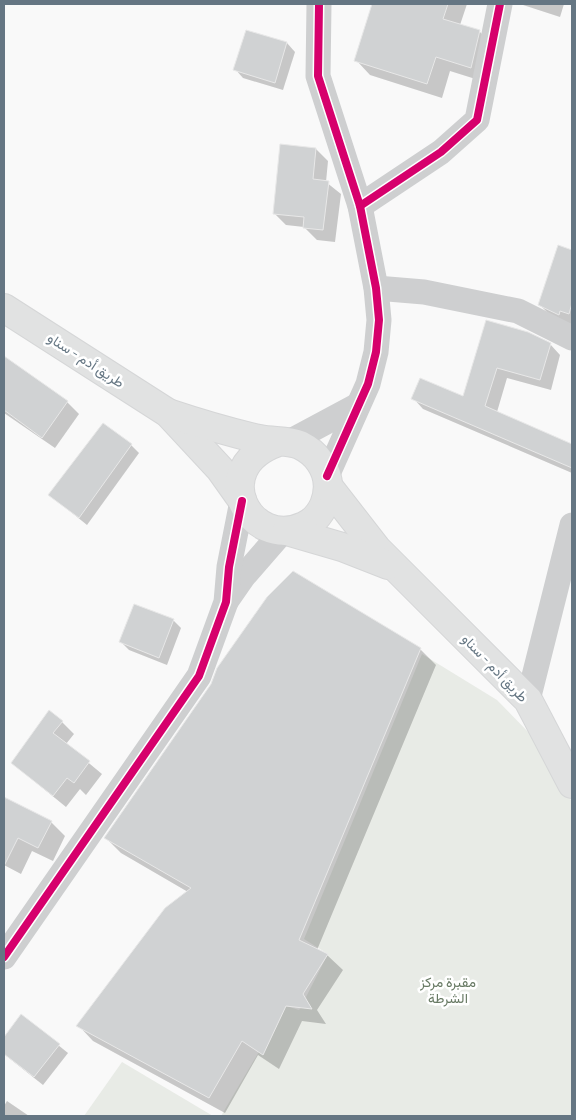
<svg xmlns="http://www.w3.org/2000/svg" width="576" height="1120" viewBox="0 0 576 1120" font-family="Manrope,Vazirmatn,sans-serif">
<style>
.green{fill:#e8ebe6}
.shadow{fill:#0003}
.building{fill:#d0d2d3;stroke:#e8e8e8}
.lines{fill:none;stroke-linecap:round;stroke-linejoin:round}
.major-casing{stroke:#d5d6d7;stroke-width:30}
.minor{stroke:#cecfd0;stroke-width:25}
.major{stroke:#e1e2e2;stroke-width:28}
.cycleway-casing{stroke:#fff;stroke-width:11}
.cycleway{stroke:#d6006c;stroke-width:8}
.labels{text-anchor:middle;stroke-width:5;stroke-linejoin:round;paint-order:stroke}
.street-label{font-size:14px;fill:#657683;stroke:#fff}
.park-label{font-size:14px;fill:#687a64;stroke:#fff}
</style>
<rect width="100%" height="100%" fill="#f9f9f9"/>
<!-- green -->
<g class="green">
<polygon points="422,654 497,700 535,739 572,802 572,1116 221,1116 286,1006 299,1010 307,1001 306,997 328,954 304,939"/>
<polygon points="122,1062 213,1116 84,1116"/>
</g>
<!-- shadow -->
<g class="shadow">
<polygon points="373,4 467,4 460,25 479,31 494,46 485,82 450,71 442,98 370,75 356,60"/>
<polygon points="520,4 564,4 560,17"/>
<polygon points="287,43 295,52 283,90 243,78 235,69"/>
<polygon points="316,149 328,161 326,182 341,194 335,242 317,240 304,227 286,225 274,213"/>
<polygon points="559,246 572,251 571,326 552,317 540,305"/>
<polygon points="486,321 550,344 560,355 551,390 507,378 497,412 572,445 572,473 423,409 413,398 464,398"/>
<polygon points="4,357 67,402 79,414 55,448 4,413"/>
<polygon points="131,445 139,453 87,525 50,495"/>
<polygon points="173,620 181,628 167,665 129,650 121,642"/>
<polygon points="420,649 436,665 317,950 327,955 343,970 317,1010 326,1024 302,1021 279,1069 258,1055 225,1113 93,1041 78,1025 188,892 121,853 106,838"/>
<polygon points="62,722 74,734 66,744 102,774 86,795 80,789 66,807 12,763"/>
<polygon points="4,799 51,822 65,836 53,861 32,851 21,874 4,865"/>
<polygon points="22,1016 68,1053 43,1085 4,1054 4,1039"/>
<polygon points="7,1101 29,1116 4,1116 4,1106"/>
</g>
<!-- building -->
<g class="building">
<polygon points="372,4 448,4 443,19 480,30 471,68 436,57 427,84 354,61"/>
<polygon points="246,30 287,42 275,83 233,70"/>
<polygon points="280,144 316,148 313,179 329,181 323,230 303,228 304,217 273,214"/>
<polygon points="558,245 572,250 572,303 569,314 560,311 559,315 538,305"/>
<polygon points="486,320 528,332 551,343 540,380 497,368 485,406 572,444 572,468 411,399 420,378 463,396"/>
<polygon points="4,356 68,401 42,438 4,410"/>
<polygon points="103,423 132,444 79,518 48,495"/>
<polygon points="293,571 421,648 299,940 328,954 303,994 312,1009 286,1006 263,1055 242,1041 209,1098 76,1026 165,908 191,888 104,838 211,684 217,668 267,597"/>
<polygon points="134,604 174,619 159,658 119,642"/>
<polygon points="49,710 63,721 53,733 90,761 74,783 67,778 53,796 11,763"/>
<polygon points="4,797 52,821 38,848 18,838 4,866"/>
<polygon points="21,1014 60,1044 34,1077 4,1054 4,1037"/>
</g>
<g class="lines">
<defs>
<g id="major">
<polyline points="4,308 168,413 220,469 242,500"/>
<path d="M 168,413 C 198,423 228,432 259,439 C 273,442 287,440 300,445 C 308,449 315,454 320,462 C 329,475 330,490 324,505 C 320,514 313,522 304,526 C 250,551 206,469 276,443"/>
<polyline points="328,486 377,549 528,700 572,784"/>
<polyline points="287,531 342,547 388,565"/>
</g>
</defs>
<!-- major casing -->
<use href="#major" class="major-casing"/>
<!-- minor -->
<g class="minor">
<polyline points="319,4 318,76 360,206 376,288 379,320 376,352 368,384 327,476"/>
<polyline points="360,206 441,152 477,120 500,4"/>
<polyline points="376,288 424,292 518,311 572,338"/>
<polyline points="289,442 358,405"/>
<polyline points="227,600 243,577 283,531"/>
<polyline points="528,700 572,525"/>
<polyline points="4,957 199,676 226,602 229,567 242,501"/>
</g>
<!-- major -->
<use href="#major" class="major"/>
<defs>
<g id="cycleway">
<polyline points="319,4 318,76 360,206 376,288 379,320 376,352 368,384 327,476"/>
<polyline points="360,206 441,152 477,120 500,4"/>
<polyline points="4,957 199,676 226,602 229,567 242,501"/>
</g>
</defs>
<!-- cycleway casing -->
<use href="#cycleway" class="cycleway-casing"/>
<!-- cycleway -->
<use href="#cycleway" class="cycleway"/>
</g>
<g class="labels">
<!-- street labels -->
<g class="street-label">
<text transform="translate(86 360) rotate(33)" y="5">طريق أدم - سناو</text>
<text transform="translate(495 668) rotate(46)" y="5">طريق أدم - سناو</text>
</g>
<!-- park labels -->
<g class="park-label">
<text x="448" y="987">مقبرة مركز<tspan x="448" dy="16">الشرطة</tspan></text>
</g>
</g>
<!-- border -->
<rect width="576" height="1120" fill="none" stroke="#657683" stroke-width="10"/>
</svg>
